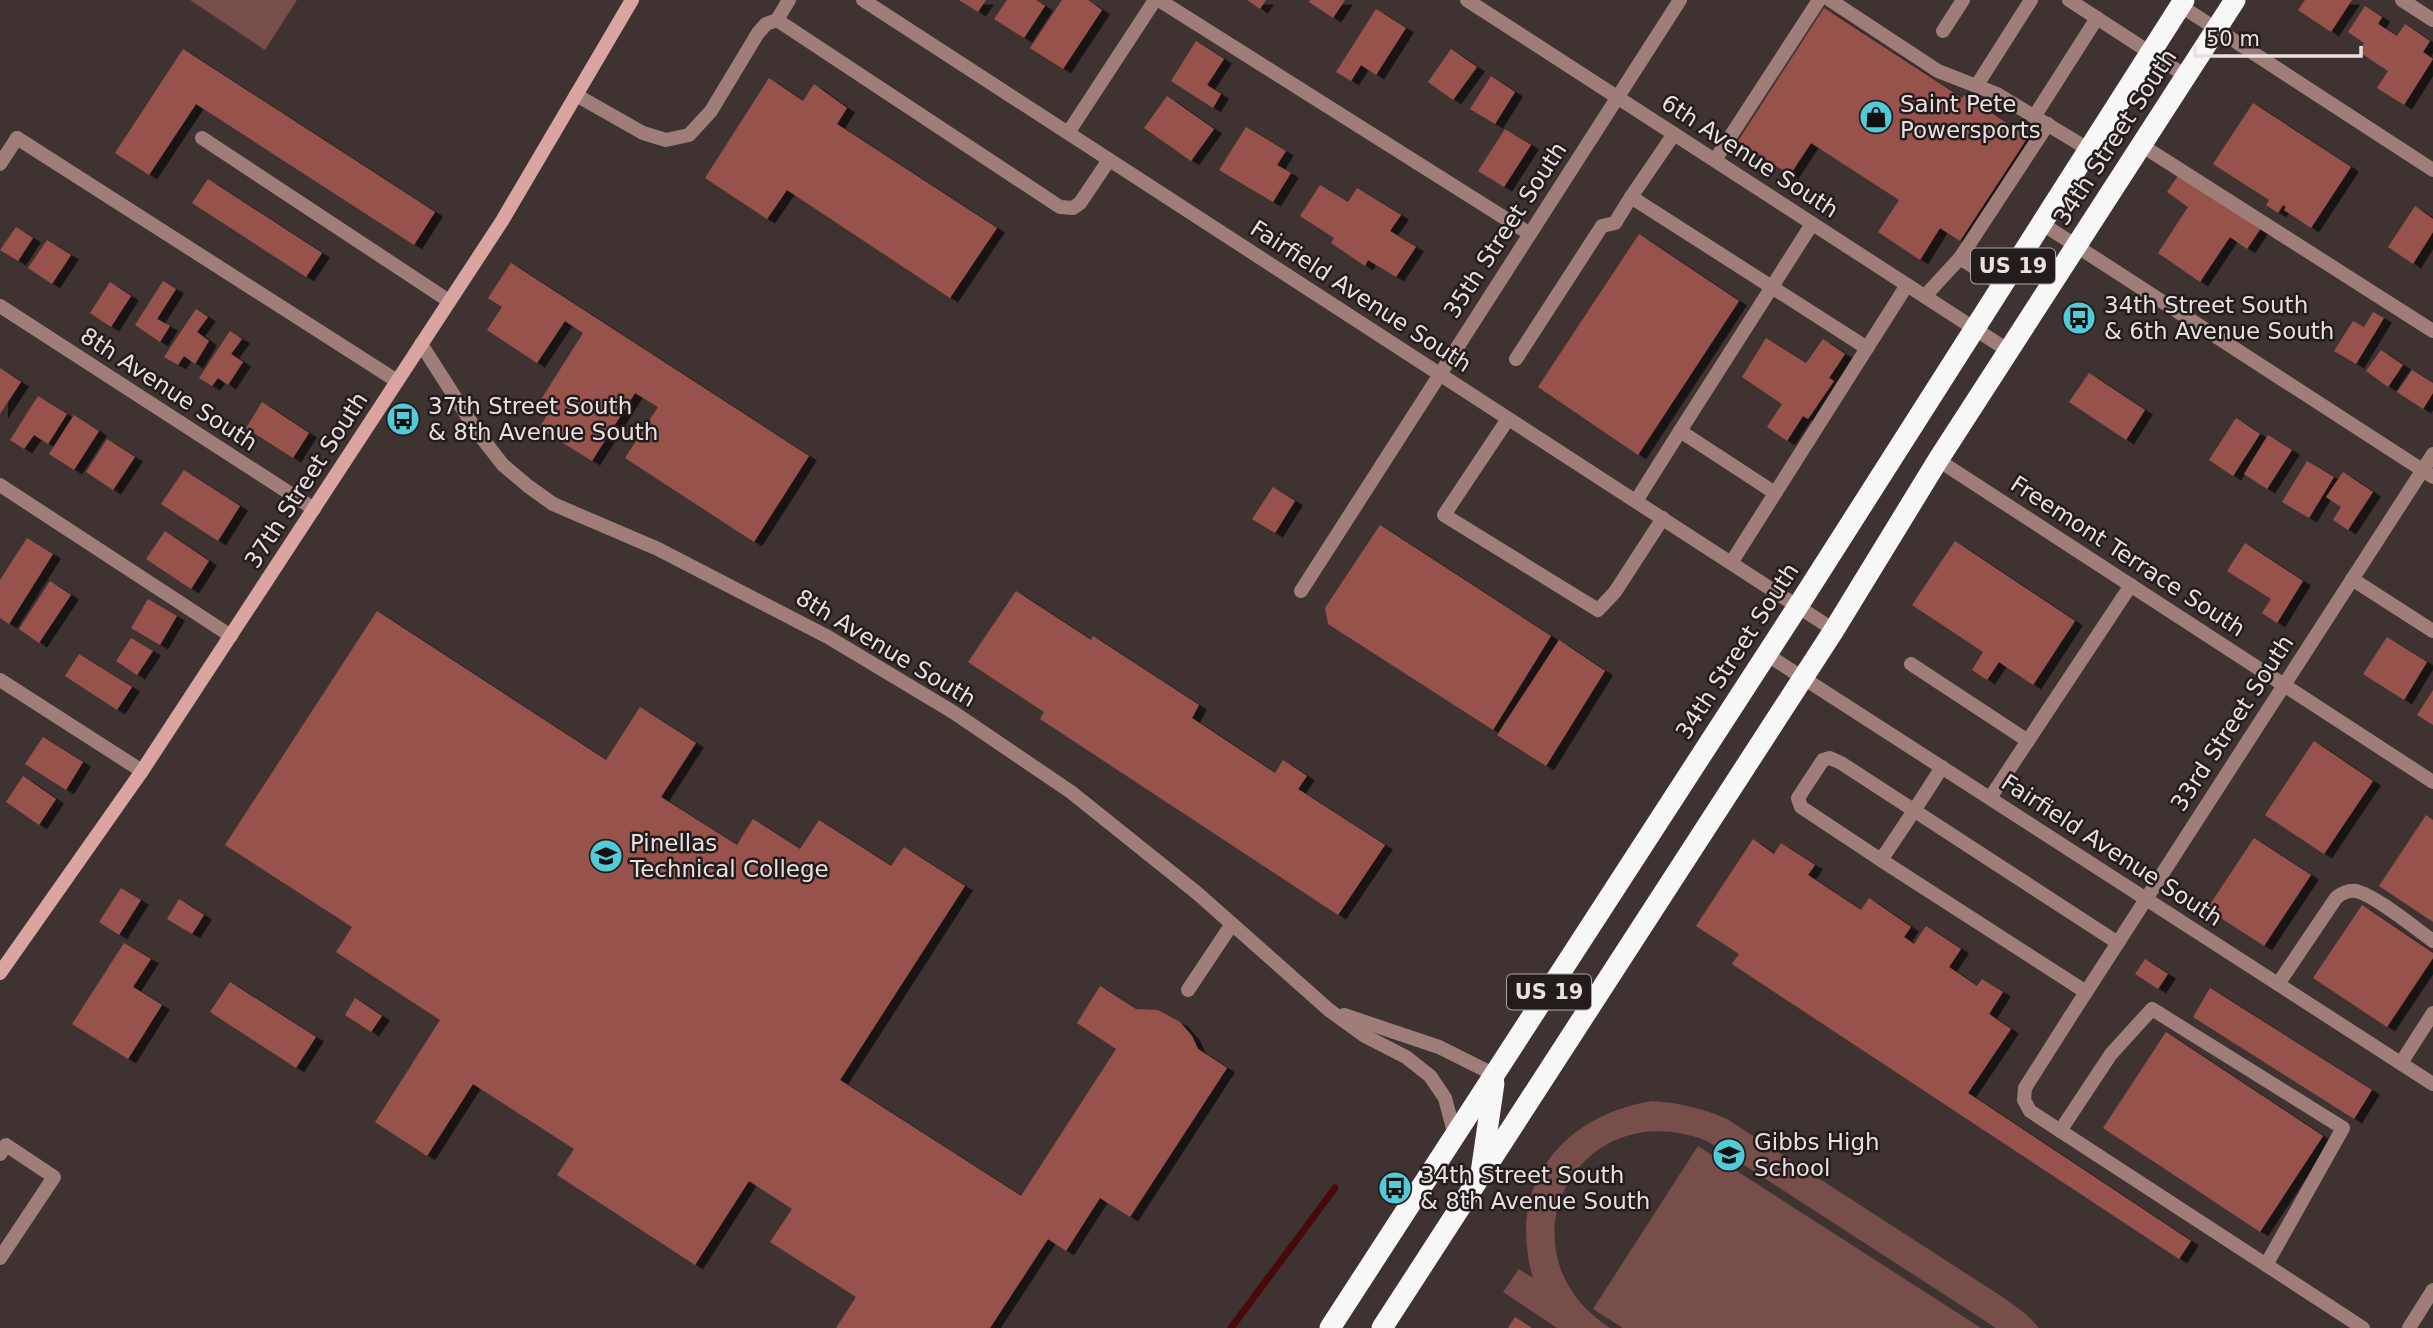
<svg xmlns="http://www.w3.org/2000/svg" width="2433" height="1328" viewBox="0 0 2433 1328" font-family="'DejaVu Sans',sans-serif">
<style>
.green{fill:#784e4a}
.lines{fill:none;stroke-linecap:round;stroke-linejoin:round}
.stream{stroke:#48090a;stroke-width:7}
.building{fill:#97524c;filter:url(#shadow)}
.lane{stroke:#9f7e7a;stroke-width:14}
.street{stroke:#9f7e7a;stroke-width:14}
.secondary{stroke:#daa5a0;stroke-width:14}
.highway{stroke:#f7f7f7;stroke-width:21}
.labels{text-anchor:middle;stroke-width:5;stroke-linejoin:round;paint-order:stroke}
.shield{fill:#221c1c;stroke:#ada5a4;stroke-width:2}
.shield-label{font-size:21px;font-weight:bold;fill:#e9e0df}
.poi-label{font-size:23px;fill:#e9e0df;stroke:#221c1c;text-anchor:start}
.street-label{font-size:23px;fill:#e9e0df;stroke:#221c1c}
</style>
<defs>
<filter id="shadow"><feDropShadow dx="8" dy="4.5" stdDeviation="0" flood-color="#0009"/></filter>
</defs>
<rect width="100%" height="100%" fill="#3f3332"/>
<!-- green -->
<g class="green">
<polygon points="190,0 297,0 265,50"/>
<path d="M 1652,1101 C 1680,1103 1702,1108 1727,1119 L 2004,1298 L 2027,1315 L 2039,1328 L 1996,1328 L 1707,1141 C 1576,1090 1494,1253 1610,1328 L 1557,1328 L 1503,1292 L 1519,1269 L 1533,1278 C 1506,1186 1561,1116 1652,1101 Z"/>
<polygon points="1698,1146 1981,1328 1623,1328 1593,1309"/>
</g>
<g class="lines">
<!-- stream -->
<polyline class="stream" points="1231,1328 1335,1188"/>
</g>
<!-- building -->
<g class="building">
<polygon points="959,0 986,0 978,12"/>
<polygon points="1007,0 1036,0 1045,6 1024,38 994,19"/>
<polygon points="1062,0 1088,0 1102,10 1063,69 1030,48"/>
<polygon points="1247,0 1266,0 1260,9"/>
<polygon points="1310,0 1345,0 1333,18 1309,2"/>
<polygon points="2305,0 2352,0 2331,32 2298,10"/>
<polygon points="2365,6 2382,17 2378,24 2397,36 2405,24 2430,41 2423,52 2433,59 2404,105 2377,88 2388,71 2359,52 2364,43 2348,32"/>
<polygon points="1824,8 1962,98 1964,95 2028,137 1960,241 1940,228 1920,260 1878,232 1899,200 1811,143 1790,175 1738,141"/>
<polygon points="1376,9 1406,28 1376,75 1361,65 1351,81 1336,72"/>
<polygon points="1196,41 1224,59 1207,85 1221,94 1213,108 1171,81"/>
<polygon points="183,49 435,212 414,245 196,104 149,175 115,153"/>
<polygon points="1451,49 1477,67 1453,100 1428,82"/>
<polygon points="1491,76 1515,92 1495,124 1470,109"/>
<polygon points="769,78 803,101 814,84 847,108 837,124 997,228 950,298 787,190 767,219 705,178"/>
<polygon points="1167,96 1214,129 1191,161 1144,128"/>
<polygon points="2253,103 2351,167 2311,228 2284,210 2286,207 2283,205 2278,213 2266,205 2269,200 2213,164"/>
<polygon points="1246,127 1286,151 1277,165 1291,173 1273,202 1219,170"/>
<polygon points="1505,129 1531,145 1504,187 1478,171"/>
<polygon points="2179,174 2261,228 2247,249 2230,237 2200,282 2158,253 2188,207 2167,192"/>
<polygon points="208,179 322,253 306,277 192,203"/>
<polygon points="1320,185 1348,202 1357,188 1401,215 1390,231 1416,247 1396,277 1368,260 1365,266 1331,243 1334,238 1300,216"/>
<polygon points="2415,206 2433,219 2433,232 2413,264 2388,247"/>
<polygon points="16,227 33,238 18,261 0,250"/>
<polygon points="1639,234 1739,301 1638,455 1538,387"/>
<polygon points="47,240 71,255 52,284 28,268"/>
<polygon points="511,263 809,456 754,542 625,458 658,407 635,393 592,461 539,428 546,417 535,409 583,333 565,321 537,363 487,330 502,307 488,298"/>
<polygon points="163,281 176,289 157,319 170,326 160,342 135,325"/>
<polygon points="110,282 131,296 111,327 90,313"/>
<polygon points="196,309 208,317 197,332 209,341 195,364 184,356 178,365 164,357"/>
<polygon points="2373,312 2384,318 2356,364 2334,351 2353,321 2364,327"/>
<polygon points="230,331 242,339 231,354 243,362 228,385 218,378 212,386 199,378"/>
<polygon points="1766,338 1806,363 1823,339 1845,354 1829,378 1834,381 1808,419 1803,416 1787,441 1767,427 1782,404 1742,377"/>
<polygon points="2381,350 2403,365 2388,387 2366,371"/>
<polygon points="0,368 21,382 0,414"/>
<polygon points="2412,370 2433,383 2433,393 2423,409 2397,392"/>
<polygon points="2089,373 2145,410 2126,440 2069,402"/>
<polygon points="38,396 67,414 48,444 34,435 24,449 10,440"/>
<polygon points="262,402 309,433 293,458 246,428"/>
<polygon points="74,415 99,431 74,470 49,454"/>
<polygon points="2236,418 2260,434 2233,476 2209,460"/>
<polygon points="2268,435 2292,450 2267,489 2244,474"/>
<polygon points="107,439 135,457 113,490 86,472"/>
<polygon points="2307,461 2334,477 2309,518 2282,502"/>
<polygon points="184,470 240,506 218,541 161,504"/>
<polygon points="2343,472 2373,492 2348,530 2333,520 2341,507 2326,497"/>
<polygon points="1273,487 1295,501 1275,533 1252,519"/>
<polygon points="1380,525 1551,636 1493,730 1328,624 1325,608"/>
<polygon points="165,531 209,561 191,589 146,559"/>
<polygon points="27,538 53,554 9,624 0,618 0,580"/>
<polygon points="1955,541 2075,621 2033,685 1999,662 1987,680 1972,670 1983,652 1912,605"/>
<polygon points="2245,543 2303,581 2277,623 2262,613 2271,599 2227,571"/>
<polygon points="50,581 71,595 39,643 19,629"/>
<polygon points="1016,591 1091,640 1093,636 1199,705 1192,718 1275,773 1283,760 1307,776 1298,789 1385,845 1338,915 1040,719 1044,712 968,662"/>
<polygon points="148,599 177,616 160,645 131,628"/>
<polygon points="377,611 606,760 640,707 696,743 661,797 737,845 753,819 800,849 819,820 891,866 904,847 965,886 840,1080 1021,1196 1116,1049 1077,1023 1100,986 1136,1009 1158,1010 1180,1022 1192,1036 1198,1049 1227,1068 1130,1217 1100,1198 1066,1251 1048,1239 990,1328 836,1328 856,1297 770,1242 792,1209 749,1181 695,1265 557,1175 574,1149 473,1084 427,1156 375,1122 440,1020 336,952 352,927 225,845"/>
<polygon points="2387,637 2427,662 2404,700 2363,674"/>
<polygon points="131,638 153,651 137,675 116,661"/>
<polygon points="1559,640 1605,671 1546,766 1497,735"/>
<polygon points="79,654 132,687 117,710 65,676"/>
<polygon points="2433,690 2433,725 2417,715"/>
<polygon points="43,737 83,762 66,790 25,764"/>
<polygon points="2314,741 2373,781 2324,854 2265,815"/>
<polygon points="23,776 56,799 39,825 6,802"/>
<polygon points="2426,815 2433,820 2433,922 2379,886"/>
<polygon points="2254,838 2311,875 2264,946 2207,909"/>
<polygon points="1753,839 1774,854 1781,843 1815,865 1808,875 1861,910 1869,898 1911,927 1904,937 1914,944 1926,926 1961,949 1949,967 1977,986 1982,979 2003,992 1989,1014 2011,1029 1968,1093 2191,1241 2179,1259 1732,964 1739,954 1696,926"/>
<polygon points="121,888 141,900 119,935 99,922"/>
<polygon points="179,899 204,915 192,934 167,919"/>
<polygon points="2362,905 2433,953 2433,958 2387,1027 2313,978"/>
<polygon points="124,943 151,959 133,987 162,1005 128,1059 72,1024"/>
<polygon points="2145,959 2168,974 2158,989 2135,974"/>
<polygon points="230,982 316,1037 296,1068 210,1012"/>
<polygon points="2210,988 2372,1090 2354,1119 2193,1017"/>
<polygon points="355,998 382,1016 371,1032 345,1015"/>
<polygon points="2166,1032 2323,1136 2260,1232 2103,1128"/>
<polygon points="1515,1317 1532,1328 1508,1328"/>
</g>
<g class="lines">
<!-- lane -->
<g class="lane">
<polyline points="789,0 777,20 1060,207 1073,208 1080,203 1109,160"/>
<polyline points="1159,0 1530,234"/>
<polyline points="1830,0 1938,71 1997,94 2088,149"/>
<polyline points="2402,0 2433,20"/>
<polyline points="1943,31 1963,0"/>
<polyline points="1977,85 2031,0"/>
<polyline points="576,95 643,133 666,140 689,135 711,111 758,33 766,24 777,20"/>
<polyline points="2034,117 2097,18"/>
<polyline points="1674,134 1631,197 1867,348 1907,285"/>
<polyline points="17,138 397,381"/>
<polyline points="202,138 449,301"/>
<polyline points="2141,145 2433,331"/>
<polyline points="1715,160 1819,0"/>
<polyline points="1960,258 2002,285"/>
<polyline points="1925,296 1960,258 2048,124"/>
<polyline points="1516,359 1602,226 1615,223 1631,197"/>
<polyline points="1508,419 1444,515 1598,610 1615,592 1663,518"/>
<polyline points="0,485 231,636"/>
<polyline points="1775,493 1680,431 1812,224"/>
<polyline points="1636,501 1680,431"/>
<polyline points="1731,563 1867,348"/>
<polyline points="2352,579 2433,631"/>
<polyline points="1911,664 2028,741"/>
<path d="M 1942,767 C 1922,799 1902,829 1881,860 L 1801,807 L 1798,798 L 1823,760 L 1830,758 L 1841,763 L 2118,943"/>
<polyline points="1990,798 2131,585"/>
<polyline points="1881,860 2086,992"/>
<path d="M 2278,984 L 2336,898 C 2342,893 2348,890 2356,891 C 2375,895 2416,929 2433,941"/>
<polyline points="1188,990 1232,924"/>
<polyline points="2070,1017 2025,1088 2024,1100 2030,1111 2363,1328"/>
<polyline points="2401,1063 2433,1013"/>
<polyline points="2060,1131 2111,1054 2152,1009 2343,1128 2266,1265"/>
<polyline points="0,1154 6,1145 54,1177 0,1258"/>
</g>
<!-- street -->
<g class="street">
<polyline points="863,0 1834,630"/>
<polyline points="1467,0 2009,351"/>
<polyline points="2069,0 2186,76"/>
<polyline points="2181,6 2433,170"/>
<polyline points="1068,133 1155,0"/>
<polyline points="0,164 17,138"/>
<polyline points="2041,223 2433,477"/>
<polyline points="0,306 314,509"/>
<polyline points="421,344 478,433 503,465 528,486 553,504 658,549 828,637 953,712 1071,792 1197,893 1329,1010 1365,1036 1406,1057 1430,1076 1445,1098 1455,1136"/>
<polyline points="1938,460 2433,782"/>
<polyline points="1301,591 1680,0"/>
<polyline points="1766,654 2433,1084"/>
<polyline points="0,680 142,771"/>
<polyline points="1344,1015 1439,1047 1495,1075"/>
<polyline points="2070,1017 2433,454"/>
<polyline points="2409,1328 2433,1290"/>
</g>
<!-- secondary -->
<polyline class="secondary" points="0,973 142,771 502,221 632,0"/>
<!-- highway -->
<g class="highway">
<polyline points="1481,1173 1494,1083"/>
<polyline points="1330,1328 1798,606 2184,0"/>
<polyline points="1382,1328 1834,630 1938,460 2235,0"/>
</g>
</g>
<!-- icons -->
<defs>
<symbol id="shop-disc" viewBox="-11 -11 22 22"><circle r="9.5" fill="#52cbd9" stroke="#221c1c"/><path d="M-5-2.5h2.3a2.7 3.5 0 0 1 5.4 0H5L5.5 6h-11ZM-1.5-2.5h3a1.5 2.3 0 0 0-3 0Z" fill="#111"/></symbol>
<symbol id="bus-disc" viewBox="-11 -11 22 22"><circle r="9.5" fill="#52cbd9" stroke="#221c1c"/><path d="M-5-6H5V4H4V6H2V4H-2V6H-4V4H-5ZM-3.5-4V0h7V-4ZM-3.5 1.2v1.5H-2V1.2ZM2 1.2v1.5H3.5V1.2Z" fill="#111"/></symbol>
<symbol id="university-disc" viewBox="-11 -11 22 22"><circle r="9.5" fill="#52cbd9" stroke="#221c1c"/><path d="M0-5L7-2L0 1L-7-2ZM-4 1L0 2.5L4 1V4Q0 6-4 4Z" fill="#111"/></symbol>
<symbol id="school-disc" viewBox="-11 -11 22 22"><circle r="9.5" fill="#52cbd9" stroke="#221c1c"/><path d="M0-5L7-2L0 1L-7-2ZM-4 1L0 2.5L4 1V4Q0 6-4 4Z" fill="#111"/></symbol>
</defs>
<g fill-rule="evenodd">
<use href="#shop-disc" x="1857" y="98" width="38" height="38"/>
<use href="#bus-disc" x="2060" y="299" width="38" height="38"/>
<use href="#bus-disc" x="384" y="400" width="38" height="38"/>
<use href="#university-disc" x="587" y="837" width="38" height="38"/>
<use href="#school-disc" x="1710" y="1136" width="38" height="38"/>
<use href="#bus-disc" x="1376" y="1169" width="38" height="38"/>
</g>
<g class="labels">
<!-- shield labels -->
<g class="shield">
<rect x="1971" y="248.5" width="84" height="35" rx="5"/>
<rect x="1507" y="974.5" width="84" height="35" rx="5"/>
</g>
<g class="shield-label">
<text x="2013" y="273">US 19</text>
<text x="1549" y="999">US 19</text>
</g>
<!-- poi labels -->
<g class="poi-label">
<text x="1900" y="112">Saint Pete<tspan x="1900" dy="26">Powersports</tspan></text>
<text x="2104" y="313">34th Street South<tspan x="2104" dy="26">&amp; 6th Avenue South</tspan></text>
<text x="428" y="414">37th Street South<tspan x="428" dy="26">&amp; 8th Avenue South</tspan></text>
<text x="630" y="851">Pinellas<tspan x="630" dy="26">Technical College</tspan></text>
<text x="1754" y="1150">Gibbs High<tspan x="1754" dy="26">School</tspan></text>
<text x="1420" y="1183">34th Street South<tspan x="1420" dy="26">&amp; 8th Avenue South</tspan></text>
</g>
<!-- street labels -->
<g class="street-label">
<text transform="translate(2115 137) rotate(-57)" y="8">34th Street South</text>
<text transform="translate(1750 156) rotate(33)" y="8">6th Avenue South</text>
<text transform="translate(1505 230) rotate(-57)" y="8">35th Street South</text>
<text transform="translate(1361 296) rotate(33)" y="8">Fairfield Avenue South</text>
<text transform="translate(169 389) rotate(33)" y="8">8th Avenue South</text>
<text transform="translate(306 480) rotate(-57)" y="8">37th Street South</text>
<text transform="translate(2128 556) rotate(33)" y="8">Freemont Terrace South</text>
<text transform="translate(886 648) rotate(31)" y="8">8th Avenue South</text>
<text transform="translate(1737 651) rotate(-57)" y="8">34th Street South</text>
<text transform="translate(2232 723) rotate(-57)" y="8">33rd Street South</text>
<text transform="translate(2112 850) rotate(33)" y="8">Fairfield Avenue South</text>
</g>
</g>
<!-- scale -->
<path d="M2195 46v10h166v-10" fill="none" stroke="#e9e0df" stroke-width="3.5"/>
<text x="2206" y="46" font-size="21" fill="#e9e0df" stroke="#221c1c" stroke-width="5" paint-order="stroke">50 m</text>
</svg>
